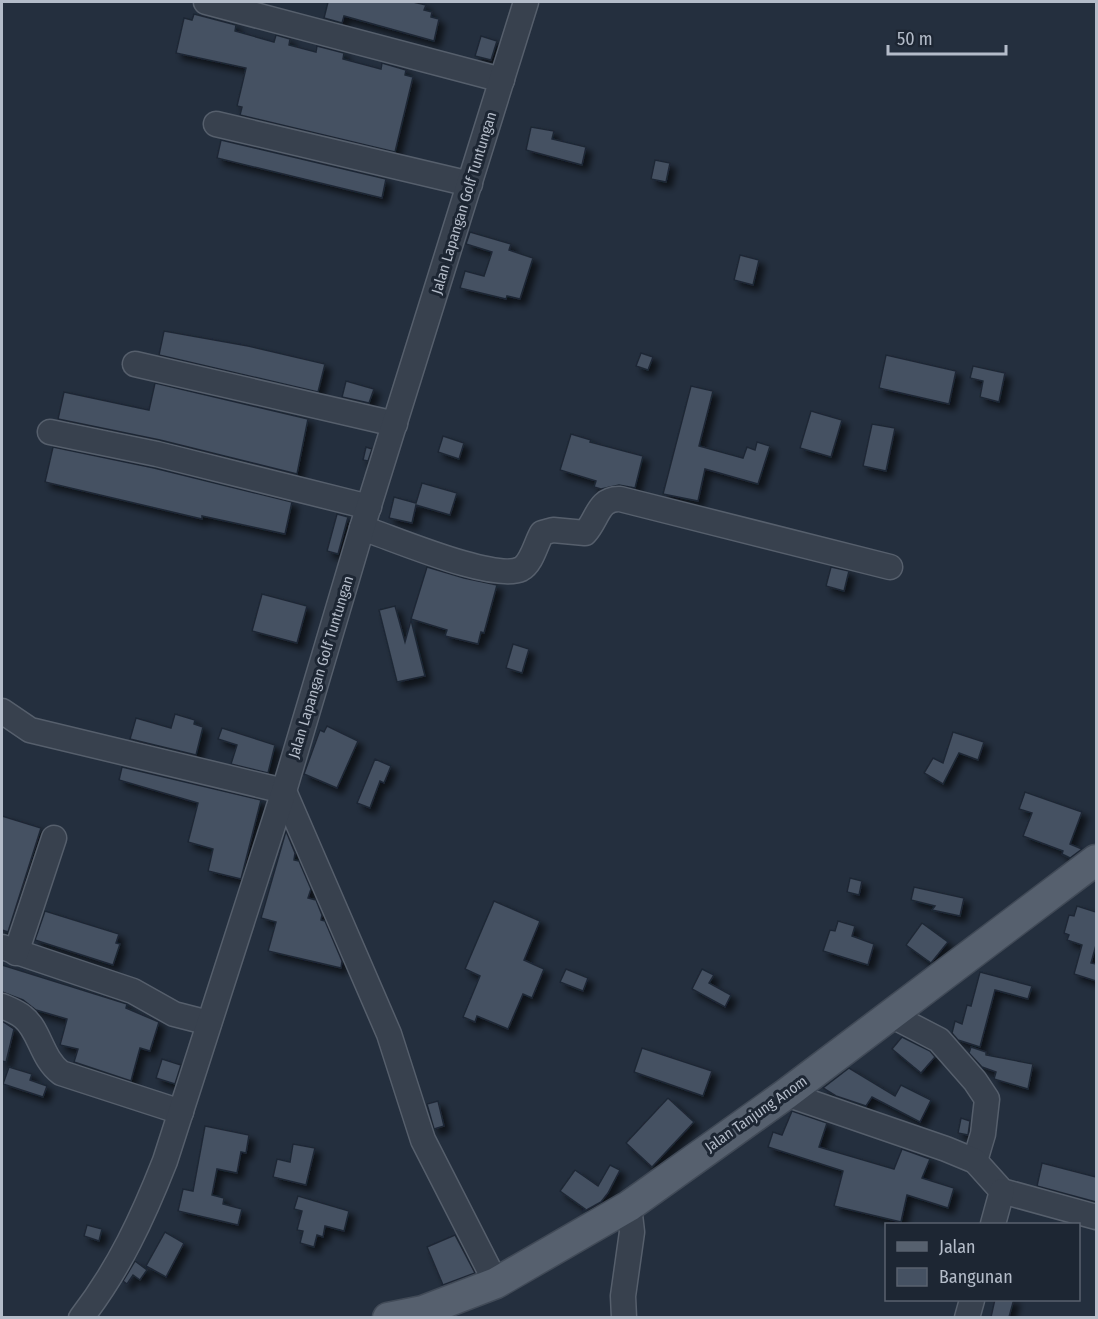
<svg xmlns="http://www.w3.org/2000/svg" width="1098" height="1319" viewBox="0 0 1098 1319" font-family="'Fira Sans Condensed',sans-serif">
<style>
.building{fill:#455162;stroke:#1f2835;stroke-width:1.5;filter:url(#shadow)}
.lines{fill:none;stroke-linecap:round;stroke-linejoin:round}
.minor-casing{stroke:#565f6c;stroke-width:27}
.major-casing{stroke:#414a57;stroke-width:33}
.minor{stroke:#38414e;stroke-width:24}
.major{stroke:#56606e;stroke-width:30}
.labels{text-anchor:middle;stroke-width:6;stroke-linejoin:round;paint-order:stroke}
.street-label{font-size:15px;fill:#b4bcc9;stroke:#1d2633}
</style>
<defs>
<filter id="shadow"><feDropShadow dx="5.5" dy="5.5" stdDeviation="3" flood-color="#0009"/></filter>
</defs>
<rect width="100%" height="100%" fill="#242f3e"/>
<!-- building -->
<g class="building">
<polygon points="328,2 413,2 426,5 424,10 432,12 431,17 439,19 434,41 344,16 342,23 324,18"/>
<polygon points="194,14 236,25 235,31 274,42 276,35 290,39 289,45 316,52 317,46 344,53 343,59 381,69 382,63 406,70 405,75 413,77 395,152 240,115 242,107 237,106 246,68 176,53 184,18 192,20"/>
<polygon points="481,36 497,41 491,60 475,56"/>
<polygon points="531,127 554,131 552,139 586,147 582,165 526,150"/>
<polygon points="221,140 386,179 382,198 217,158"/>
<polygon points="655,160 670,163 666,182 651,179"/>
<polygon points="470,232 511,244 509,250 533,258 520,299 507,296 506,299 460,288 465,271 484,276 492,252 466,244"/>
<polygon points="740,255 759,260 753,285 734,280"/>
<polygon points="164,331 248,346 325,364 318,392 159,355"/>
<polygon points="641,353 653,357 648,370 636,366"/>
<polygon points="886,355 956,371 949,404 879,388"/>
<polygon points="973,366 1005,373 999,402 980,397 983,381 970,378"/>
<polygon points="346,381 374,389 369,403 342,397"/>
<polygon points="155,383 308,419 297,474 160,440 58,419 64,392 149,410"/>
<polygon points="691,386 713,391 699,446 743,458 747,447 755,450 757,442 770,446 758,484 705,469 698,501 663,494"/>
<polygon points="811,411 842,420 831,457 800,448"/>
<polygon points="872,424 895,428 886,471 863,466"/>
<polygon points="571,434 591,440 590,442 643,456 635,488 619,485 601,489 594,487 596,481 560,470"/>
<polygon points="443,436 464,443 459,459 438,452"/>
<polygon points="53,447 154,468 292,502 285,534 202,516 202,519 45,482"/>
<polygon points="366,447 372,449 368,461 363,460"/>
<polygon points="422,483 457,493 450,515 416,505 412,523 389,518 394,497 416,503"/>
<polygon points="337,514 348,517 338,554 327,551"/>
<polygon points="427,567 464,578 497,585 484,633 481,632 478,644 445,636 447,630 411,619"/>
<polygon points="831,567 849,571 844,591 826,586"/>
<polygon points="262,594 307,606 297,643 252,631"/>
<polygon points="395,606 405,642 411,620 425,676 397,682 379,610"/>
<polygon points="513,644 529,649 522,673 506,668"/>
<polygon points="175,714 195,720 194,724 203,727 196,755 130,739 136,718 171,728"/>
<polygon points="327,726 358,741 337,788 304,774 320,730 324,732"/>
<polygon points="222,728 275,745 268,773 231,764 237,745 218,739"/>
<polygon points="953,732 984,742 978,760 959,753 943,784 924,773 933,758 943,763"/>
<polygon points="375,759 391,766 384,783 380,781 370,808 357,803"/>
<polygon points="122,767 261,800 241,879 208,871 213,849 188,842 198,803 119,780"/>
<polygon points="1025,792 1082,812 1070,844 1082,849 1070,858 1062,854 1063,851 1023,836 1032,813 1019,809"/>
<polygon points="2,816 41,828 8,932 2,930"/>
<polygon points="286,831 295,853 294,860 299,861 311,889 308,898 316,900 322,915 321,920 325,921 342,961 341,968 268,951 276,922 261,918"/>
<polygon points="850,878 862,881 859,895 847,892"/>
<polygon points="914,887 964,898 960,916 932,910 935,906 911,900"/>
<polygon points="494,901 540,921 524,960 544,969 532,998 523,994 508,1029 477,1016 475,1022 463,1017 480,976 465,969"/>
<polygon points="1077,906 1096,912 1096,945 1091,963 1096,964 1096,981 1074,974 1082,945 1067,940 1069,935 1064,933 1069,915 1074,916"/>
<polygon points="45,911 119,934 116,943 120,944 113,965 35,940"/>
<polygon points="838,921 855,926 852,936 874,944 868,965 823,951 830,930 835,931"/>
<polygon points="922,923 948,942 931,963 906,945"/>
<polygon points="2,965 127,1004 126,1008 159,1022 150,1051 140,1048 131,1081 74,1062 78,1049 60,1045 67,1019 36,1010 23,1000 2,992"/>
<polygon points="566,969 588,978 583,991 560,982"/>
<polygon points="702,969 714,975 709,983 731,995 725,1007 692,989"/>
<polygon points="980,972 1032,986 1028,999 995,990 980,1047 958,1040 952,1033 955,1021 962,1024 967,1005 971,1006"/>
<polygon points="2,1021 14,1029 6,1062 2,1061"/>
<polygon points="902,1037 930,1051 935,1057 921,1073 892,1049"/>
<polygon points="971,1047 986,1052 986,1055 1033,1064 1028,1089 994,1079 996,1072 982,1067 969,1053"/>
<polygon points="642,1048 712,1071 703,1096 634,1072"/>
<polygon points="162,1059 181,1065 175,1084 156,1078"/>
<polygon points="9,1067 32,1074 30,1080 47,1086 43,1097 3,1084"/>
<polygon points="849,1068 895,1096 901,1085 931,1100 920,1122 872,1097 866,1106 836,1096 823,1088"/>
<polygon points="668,1098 694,1122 652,1167 626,1143"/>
<polygon points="438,1101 444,1126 434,1129 427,1104"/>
<polygon points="792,1111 827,1123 819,1147 894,1169 902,1149 930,1159 922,1178 954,1188 948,1208 907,1195 901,1222 834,1206 843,1171 768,1147 773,1132 782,1135"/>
<polygon points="961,1118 970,1121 968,1135 958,1133"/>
<polygon points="205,1126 249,1135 246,1153 241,1152 237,1173 217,1169 212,1195 224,1198 223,1204 242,1209 238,1225 178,1211 183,1189 193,1191"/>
<polygon points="293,1144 315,1148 306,1185 273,1177 277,1159 290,1162"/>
<polygon points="1042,1163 1096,1177 1096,1202 1037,1186"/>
<polygon points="610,1165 620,1170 608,1193 601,1202 583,1212 585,1209 560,1191 575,1170 598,1186"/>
<polygon points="298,1196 349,1211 344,1231 325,1226 323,1237 317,1235 314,1247 300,1243 303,1231 297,1230 302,1211 294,1209"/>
<polygon points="87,1225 102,1229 99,1241 84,1236"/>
<polygon points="165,1232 184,1243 166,1277 146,1266"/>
<polygon points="455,1235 475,1273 443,1285 427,1247"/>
<polygon points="135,1261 147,1270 140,1280 133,1275 127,1284 123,1281"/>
<polygon points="995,1299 1014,1299 1009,1317 991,1317"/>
</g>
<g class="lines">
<defs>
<g id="minor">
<polyline points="206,2 502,80"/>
<polyline points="216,124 470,184"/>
<polyline points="135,364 395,424"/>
<polyline points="50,432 157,454 369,507"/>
<path d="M 362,528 C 393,538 494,582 521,569 C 532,563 536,543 542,533 L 553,530 L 585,533 C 598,519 598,498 620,499 L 890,567"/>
<polyline points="2,711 30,730 284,791 389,1034 423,1140 496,1283"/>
<polyline points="2,947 133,991 174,1014 209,1023"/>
<polyline points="16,953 54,838"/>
<path d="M 2,1006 C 9,1009 17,1012 23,1017 C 40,1030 41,1058 61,1073 L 181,1112"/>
<polyline points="891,1015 939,1040 975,1081 987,1099 983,1134 975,1161"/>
<polyline points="786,1094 946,1149 975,1161 1002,1191 1096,1217"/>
<polyline points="993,1224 1002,1191"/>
<path d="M 81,1318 C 119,1269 143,1217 165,1161 L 284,791 L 362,528 L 526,2"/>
<polyline points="624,1318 623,1296 632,1232 629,1206"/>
<polyline points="967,1318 972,1300"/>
</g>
<polyline id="major" points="388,1318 423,1311 496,1283 629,1206 786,1094 1096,860"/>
</defs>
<!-- minor casing -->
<use href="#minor" class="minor-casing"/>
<!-- major casing -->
<use href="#major" class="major-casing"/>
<!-- minor -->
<use href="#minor" class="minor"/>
<!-- major -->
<use href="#major" class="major"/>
</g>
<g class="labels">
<!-- street labels -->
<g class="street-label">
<text transform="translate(464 203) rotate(-73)" y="5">Jalan Lapangan Golf Tuntungan</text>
<text transform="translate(321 667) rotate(-73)" y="5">Jalan Lapangan Golf Tuntungan</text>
<text transform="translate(756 1114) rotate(-35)" y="5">Jalan Tanjung Anom</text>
</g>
</g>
<!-- border -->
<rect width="1098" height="1319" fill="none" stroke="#b4bcc9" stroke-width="6"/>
<!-- legend -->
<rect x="885" y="1223" width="195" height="78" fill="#1d2633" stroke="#59626f" stroke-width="1.5"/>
<rect x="897" y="1242" width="30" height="9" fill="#56606e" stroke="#59626f" stroke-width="1.5"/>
<text x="939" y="1253" font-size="18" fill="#b4bcc9">Jalan</text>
<rect x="897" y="1268" width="30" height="18" fill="#455162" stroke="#59626f" stroke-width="1.5"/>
<text x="939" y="1283" font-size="18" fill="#b4bcc9">Bangunan</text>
<!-- scale -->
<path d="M888 45v9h118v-9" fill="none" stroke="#b4bcc9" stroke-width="3"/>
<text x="897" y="45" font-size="18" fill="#b4bcc9" stroke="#1d2633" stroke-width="4.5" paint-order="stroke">50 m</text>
</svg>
